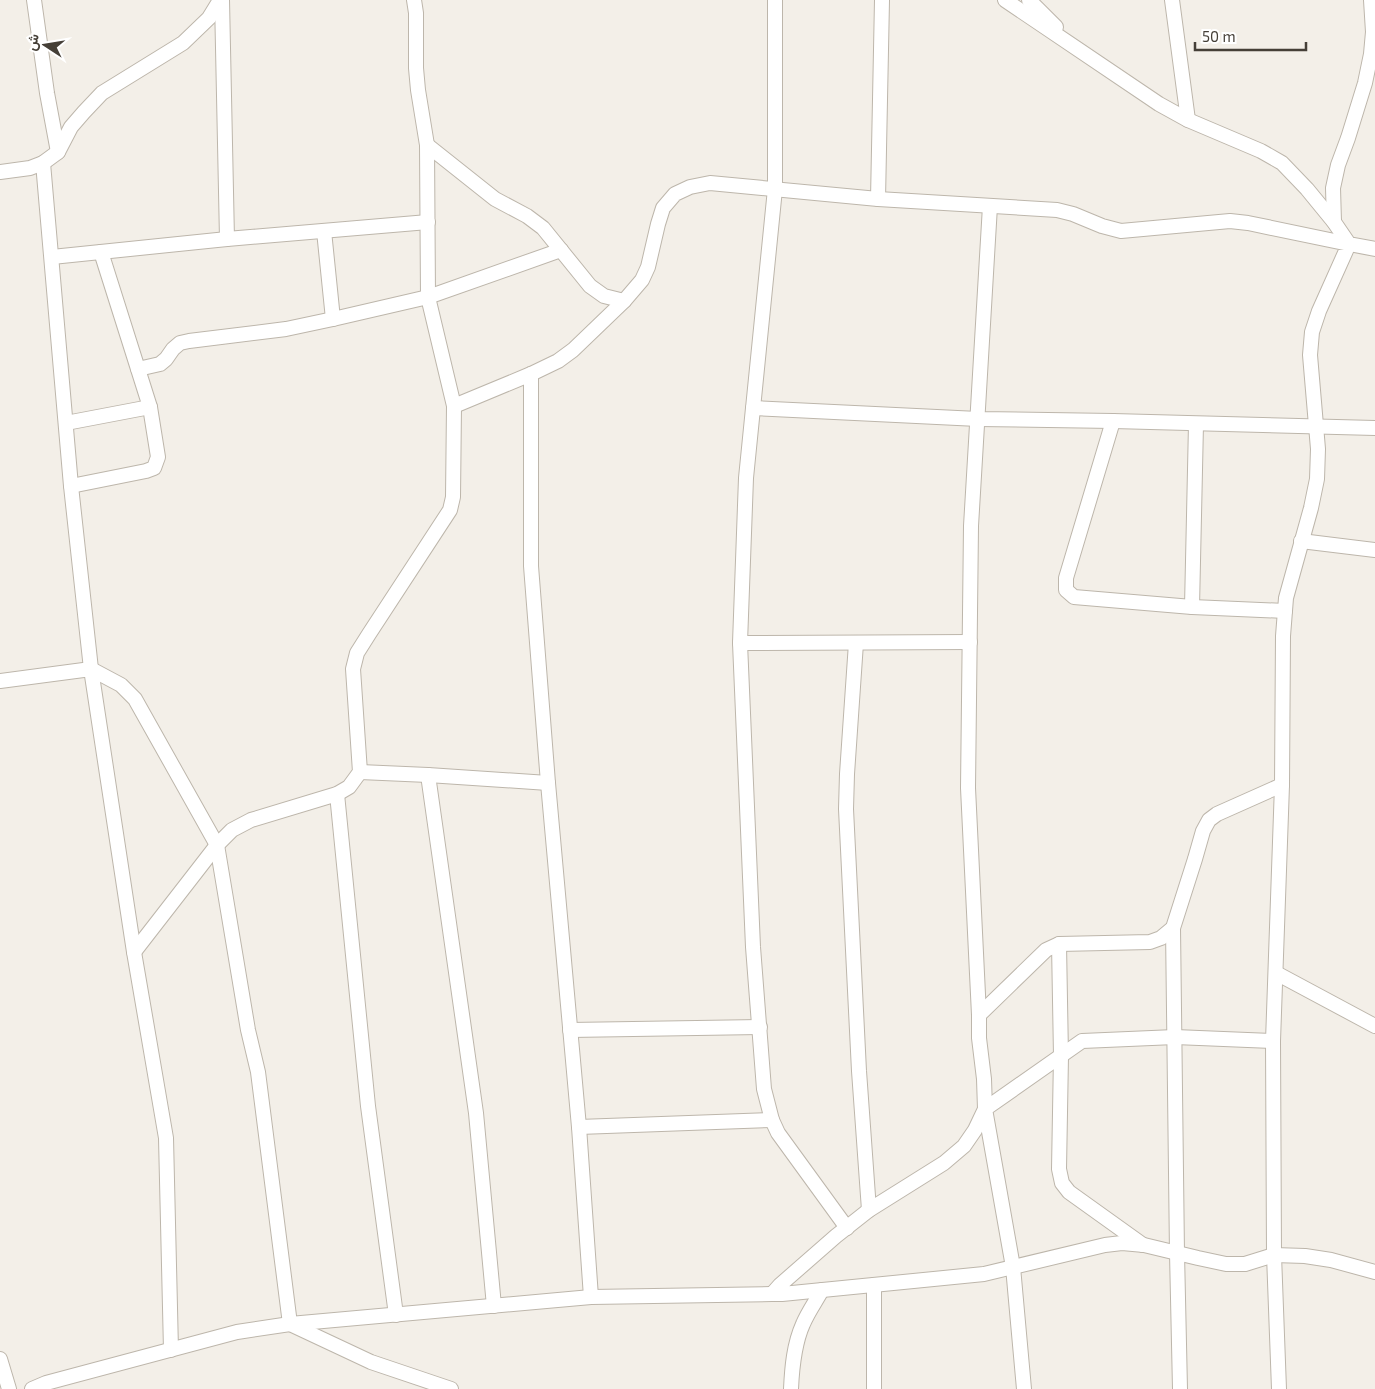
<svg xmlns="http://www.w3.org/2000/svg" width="1375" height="1389" viewBox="0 0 1375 1389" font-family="'Exo 2',Vazirmatn,sans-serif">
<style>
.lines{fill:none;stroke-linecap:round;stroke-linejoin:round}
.street-casing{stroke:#bdb6ab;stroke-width:16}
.street{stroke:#fff;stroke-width:14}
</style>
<rect width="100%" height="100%" fill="#f3efe8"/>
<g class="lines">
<defs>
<g id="street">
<polyline points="34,0 47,93 58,152"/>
<polyline points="222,0 227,239"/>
<polyline points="775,0 775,189 746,478 740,643 753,947 764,1089 772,1120 778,1133 847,1228"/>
<polyline points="1005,0 1159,104 1188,120 1261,151 1282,163 1307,189 1334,222 1349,244 1375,249"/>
<polyline points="1029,0 1056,27"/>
<polyline points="1172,0 1188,120"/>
<polyline points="427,145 495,199 527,216 543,228 590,286 604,296 624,301"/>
<polyline points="43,163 71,486 91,669 134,952 166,1138 171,1350"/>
<polyline points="0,172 30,168 43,163 58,152 71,127 84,112 102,93 183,43 209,18 220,0"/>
<polyline points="878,199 882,0"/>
<polyline points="1334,222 1333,188 1338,165 1348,138 1365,83 1371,54 1373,32 1371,0"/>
<polyline points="324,231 333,319"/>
<polyline points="52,257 227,239 428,222"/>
<polyline points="138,369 160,364 166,359 173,349 180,343 189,341 286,329 333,319 428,297 561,250"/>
<polyline points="531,374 531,566 548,783 579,1127 591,1297"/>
<polyline points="454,406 531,374 558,361 573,350 624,301 642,280 648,267 658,224 663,208 675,194 690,187 710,183 878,199 1057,210 1073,214 1102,226 1121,231 1230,221 1248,223 1349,244 1319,311 1312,332 1310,355 1318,449 1317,479 1311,508 1286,598 1283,636 1282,785 1217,814 1209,820 1203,831 1195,859 1173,928 1161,938 1150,942 1059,944 1046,950 979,1015 979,1038 984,1079 985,1109 975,1130 964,1146 944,1163 869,1210 836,1236 780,1285 772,1294 782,1294 984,1274 1105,1245 1122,1243 1144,1245 1198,1258 1226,1264 1245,1264 1274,1255 1305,1256 1331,1260 1375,1272"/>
<polyline points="753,408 978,419 1113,421 1375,428"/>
<polyline points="1113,421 1066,578 1066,590 1074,597 1192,607 1285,611"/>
<polyline points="66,423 150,407"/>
<polyline points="71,486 146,471 154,468 158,457 150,407 101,252"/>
<polyline points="1301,541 1375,550"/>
<polyline points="1192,607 1196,424"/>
<polyline points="740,643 970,642"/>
<polyline points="856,643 847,774 846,809 859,1071 869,1210"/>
<polyline points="0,681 91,669 121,685 135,699 217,845 248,1030 258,1072 290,1324 371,1362 451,1389"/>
<polyline points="360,772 428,775 548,783"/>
<polyline points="428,775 476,1113 494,1306"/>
<polyline points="337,794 368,1106 396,1315"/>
<polyline points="1173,928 1177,1253 1180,1389"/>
<polyline points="1059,944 1061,1056 1059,1169 1062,1183 1069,1192 1143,1245"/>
<polyline points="134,952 217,845 232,830 251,820 337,794 349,787 360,772 353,669 357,653 369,634 450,510 453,497 454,406 428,297 427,145 418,90 416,68 416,13 414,0"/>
<polyline points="1276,973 1375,1026"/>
<polyline points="979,1015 968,788 971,526 990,206"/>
<polyline points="570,1030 760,1027"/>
<polyline points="579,1127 772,1120"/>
<polyline points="0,1359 9,1389"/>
<polyline points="32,1389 46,1383 237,1332 290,1324 591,1297 772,1294"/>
<path d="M 791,1389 C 792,1367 794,1344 803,1324 C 808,1312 816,1301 822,1290"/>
<polyline points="874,1389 874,1285"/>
<polyline points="1024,1389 1013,1267 985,1109 1082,1041 1175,1037 1273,1041"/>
<polyline points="1279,1389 1274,1255 1273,1041 1282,785"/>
</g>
</defs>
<!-- street casing -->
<use href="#street" class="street-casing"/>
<!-- street -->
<use href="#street" class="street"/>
</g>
<!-- north arrow -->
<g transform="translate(45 45) rotate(282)" stroke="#ffffff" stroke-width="4" paint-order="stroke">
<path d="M0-4L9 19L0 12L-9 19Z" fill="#453f37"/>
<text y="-8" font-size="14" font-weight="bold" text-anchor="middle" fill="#453f37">ش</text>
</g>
<!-- scale -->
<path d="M1195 42v8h111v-8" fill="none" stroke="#453f37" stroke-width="2.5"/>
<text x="1202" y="42" font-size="15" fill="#453f37" stroke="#ffffff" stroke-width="4" paint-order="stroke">50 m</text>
</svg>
